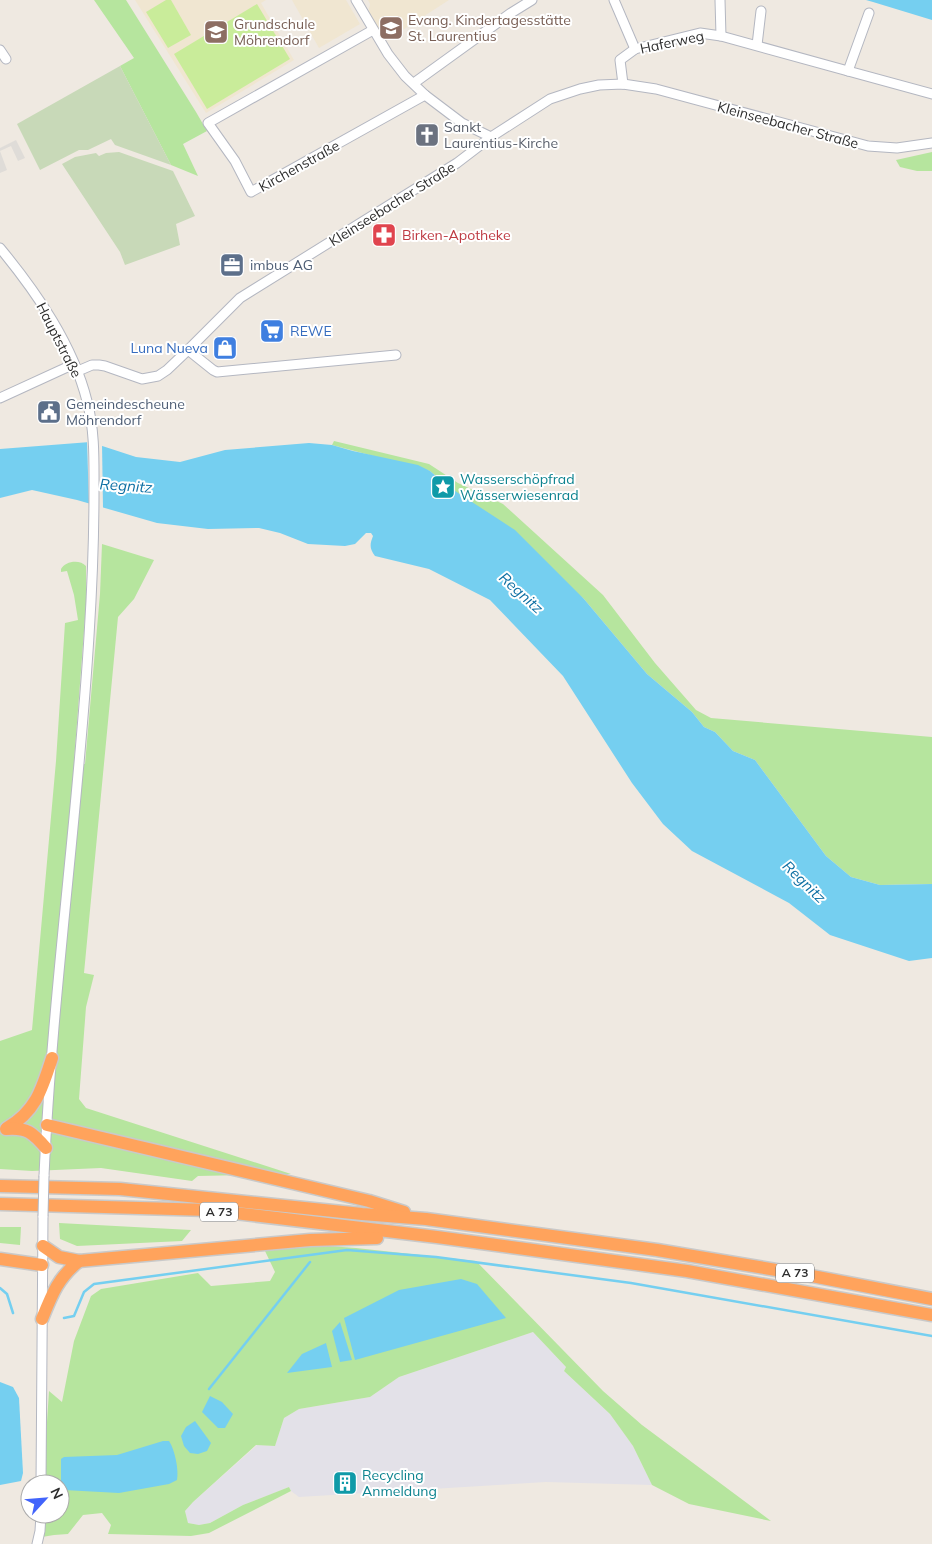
<svg xmlns="http://www.w3.org/2000/svg" width="932" height="1544" viewBox="0 0 932 1544" font-family="Mulish,sans-serif">
<style>
.industrial{fill:#e3e1e8}
.education{fill:#f0e6d1}
.green{fill:#b6e59e}
.cemetery{fill:#c8d9b8}
.pitch{fill:#c9ec9a}
.plaza{fill:#dfdcd8}
.water{fill:#75cff0}
.pier{fill:#efe9e1}
.lines{fill:none;stroke-linecap:round;stroke-linejoin:round}
.stream{stroke:#75cff0;stroke-width:2.5}
.minor-casing{stroke:#b4b7c1;stroke-width:11}
.highway-casing{stroke:#c9c9c9;stroke-width:15}
.minor{stroke:#fff;stroke-width:9}
.highway{stroke:#ffa35c;stroke-width:12}
.minor-bridge-casing{stroke:#b4b7c1;stroke-width:11;stroke-linecap:butt}
.minor-bridge{stroke:#fff;stroke-width:9}
.labels{text-anchor:middle;stroke-width:4;stroke-linejoin:round;paint-order:stroke}
.shield{fill:#fff;stroke:#6d6d6d;stroke-width:1}
.shield-label{font-size:12px;font-weight:bold;fill:#2e2e2e}
.education-label{font-size:14px;fill:#785e54;stroke:#fff;text-anchor:start}
.street-label{font-size:14px;fill:#2e2e2e;stroke:#fff}
.worship-label{font-size:14px;fill:#5b616d;stroke:#fff;text-anchor:start}
.health-label{font-size:14px;fill:#be3a42;stroke:#fff;text-anchor:start}
.service-label{font-size:14px;fill:#4e5e75;stroke:#fff;text-anchor:start}
.shop-label{font-size:14px;fill:#366cbe;stroke:#fff;text-anchor:start}
.culture-label{font-size:14px;fill:#0d838f;stroke:#fff;text-anchor:start}
.water-label{font-size:15px;font-style:italic;fill:#0d6fa3;stroke:#fff}
</style>
<rect width="100%" height="100%" fill="#efe9e1"/>
<!-- industrial -->
<polygon class="industrial" points="533,1332 566,1367 564,1371 610,1414 633,1446 652,1485 546,1482 299,1497 291,1491 289,1487 243,1505 210,1523 199,1525 188,1523 185,1511 193,1502 257,1445 275,1446 284,1418 299,1409 370,1397 399,1377"/>
<!-- education -->
<g class="education">
<polygon points="135,0 266,0 261,3 294,60 206,113"/>
<polygon points="292,0 346,0 360,24 319,48"/>
<polygon points="368,0 449,0 384,42 368,13 370,4"/>
</g>
<!-- green -->
<g class="green">
<polygon points="94,0 126,0 196,112 207,131 183,144 198,176 171,165 120,66 134,58"/>
<polygon points="932,152 932,171 917,171 900,167 896,160"/>
<polygon points="334,441 429,464 458,483 503,504 603,595 655,663 696,710 711,718 932,737 932,884 880,885 851,877 826,856 755,760 733,751 715,732 704,727 692,712 647,674 584,599 430,471 332,445"/>
<path d="M 102,544 L 154,560 L 134,599 L 118,617 L 84,973 L 94,975 L 86,1007 L 79,1099 L 86,1108 L 291,1174 L 198,1176 L 192,1181 L 101,1168 L 32,1171 L 0,1169 L 0,1041 L 32,1030 L 56,761 L 65,623 L 78,620 L 74,595 L 67,571 L 61,572 L 61,569 C 65,561 80,559 86,566 L 86,605 L 74,762 L 85,764 L 100,594 Z"/>
<polygon points="59,1223 191,1230 182,1241 77,1246 60,1239"/>
<polygon points="0,1227 21,1227 20,1245 0,1243"/>
<polygon points="314,1245 356,1248 476,1261 603,1391 642,1425 771,1521 689,1504 652,1485 633,1446 610,1414 564,1371 566,1367 533,1332 399,1377 370,1397 299,1409 284,1418 275,1446 256,1445 193,1502 185,1511 188,1523 199,1525 210,1523 243,1505 289,1487 291,1491 209,1533 191,1536 108,1534 111,1525 102,1513 83,1515 68,1534 54,1535 42,1537 42,1514 60,1514 60,1484 43,1484 49,1391 62,1402 74,1341 91,1296 101,1289 198,1273 211,1286 270,1281 275,1272 265,1251"/>
</g>
<!-- cemetery -->
<g class="cemetery">
<polygon points="120,66 171,165 115,145 111,139 88,150 79,150 40,170 17,124"/>
<polygon points="119,152 173,171 195,216 176,224 180,245 125,265 120,252 62,164 75,157 96,153 99,156 106,153"/>
</g>
<!-- pitch -->
<g class="pitch">
<polygon points="166,0 171,0 191,35 168,48 146,12"/>
<polygon points="257,4 290,59 207,109 174,54"/>
</g>
<!-- plaza -->
<polygon class="plaza" points="16,140 25,158 18,161 11,146 0,151 7,170 0,173 0,148"/>
<!-- water -->
<g class="water">
<polygon points="866,0 932,0 932,20 873,2"/>
<path d="M 90,442 L 136,457 L 180,462 L 225,450 L 309,443 L 332,445 L 353,451 L 418,465 L 430,471 L 449,487 L 515,530 L 584,599 L 647,674 L 692,712 L 704,727 L 715,732 L 733,751 L 755,760 L 826,856 L 851,877 L 880,885 L 932,884 L 932,958 L 909,961 L 830,935 L 789,903 L 692,851 L 663,824 L 632,783 L 563,676 L 490,600 L 429,569 L 375,556 C 369,548 370,544 373,536 L 371,533 L 366,533 L 355,544 L 345,546 L 308,544 L 280,533 L 259,528 L 208,529 L 157,523 L 77,500 L 32,490 L 0,498 L 0,449 Z"/>
<polygon points="461,1279 477,1284 506,1318 355,1360 344,1318 399,1290"/>
<polygon points="340,1322 352,1360 340,1362 332,1331"/>
<polygon points="326,1343 332,1367 287,1373 302,1354"/>
<polygon points="0,1382 13,1387 19,1398 23,1473 21,1481 0,1485"/>
<polygon points="210,1396 222,1402 233,1414 225,1428 218,1428 202,1412"/>
<polygon points="195,1421 211,1443 207,1451 198,1454 190,1453 184,1446 181,1436 186,1427"/>
<path d="M 163,1441 L 169,1441 C 175,1450 179,1470 177,1480 L 169,1484 L 119,1493 L 64,1490 L 61,1486 L 61,1459 L 64,1457 L 117,1455 Z"/>
</g>
<!-- pier -->
<polygon class="pier" points="87,439 102,443 103,509 89,506"/>
<g class="lines">
<!-- stream -->
<g class="stream">
<polyline points="0,1288 7,1294 13,1313"/>
<polyline points="64,1318 74,1316 84,1292 94,1284 347,1250 436,1257 631,1283 932,1336"/>
<polyline points="209,1389 310,1262"/>
</g>
<defs>
<g id="minor">
<polyline points="356,0 388,54 405,76 425,95 462,123 491,137"/>
<polyline points="614,0 635,49"/>
<polyline points="720,0 721,36"/>
<polyline points="373,30 208,123 235,161 251,192 425,95"/>
<polyline points="757,45 761,11"/>
<polyline points="0,50 6,59"/>
<polyline points="848,71 932,94"/>
<polyline points="414,83 511,13 532,0"/>
<polyline points="623,84 620,60 635,49 700,33 721,36 848,71 869,13"/>
<path d="M 0,248 C 37,293 73,345 87,401 C 95,431 94,461 94,492 C 94,540 92,588 89,636 C 78,816 52,995 44,1176"/>
<polyline points="188,350 213,370 217,372 396,355"/>
<polyline points="78,371 92,365 99,365 105,366 142,379 158,376 167,370 188,350 240,298 457,163 491,137 550,99 580,89 599,85 623,84 656,89 868,146 897,148 932,143"/>
<polyline points="0,398 74,364"/>
<polyline points="41,1484 43,1216"/>
<polyline points="37,1544 40,1531 41,1514"/>
</g>
<g id="highway">
<polyline points="47,1125 369,1201 404,1212"/>
<path d="M 7,1128 C 36,1111 42,1089 52,1058"/>
<path d="M 6,1129 C 27,1127 33,1133 46,1148"/>
<polyline points="0,1186 120,1189 362,1214 426,1219 657,1250 812,1276 932,1299"/>
<polyline points="0,1204 209,1210 437,1237 687,1271 932,1315"/>
<polyline points="43,1246 59,1257 79,1261 310,1240 377,1238"/>
<polyline points="0,1259 42,1265"/>
<path d="M 42,1319 C 52,1294 58,1278 79,1261"/>
</g>
</defs>
<!-- minor casing -->
<use href="#minor" class="minor-casing"/>
<!-- highway casing -->
<use href="#highway" class="highway-casing"/>
<!-- minor -->
<use href="#minor" class="minor"/>
<!-- highway -->
<use href="#highway" class="highway"/>
<defs>
<polyline id="minor-bridge" points="43,1216 44,1176"/>
</defs>
<!-- minor-bridge casing -->
<use href="#minor-bridge" class="minor-bridge-casing"/>
<!-- minor-bridge -->
<use href="#minor-bridge" class="minor-bridge"/>
</g>
<!-- icons -->
<defs>
<symbol id="school-square" viewBox="-11 -11 22 22"><rect x="-9" y="-9" width="18" height="18" rx="4" fill="#8d6e63" stroke="#fff"/><path d="M0-5L7-2L0 1L-7-2ZM-4 1L0 2.5L4 1V4Q0 6-4 4Z" fill="#fff"/></symbol>
<symbol id="church-square" viewBox="-11 -11 22 22"><rect x="-9" y="-9" width="18" height="18" rx="4" fill="#6b7280" stroke="#fff"/><path d="M-1.2-6h2.4v3.5h3.3v2.4h-3.3V6h-2.4V-.1h-3.3v-2.4h3.3Z" fill="#fff"/></symbol>
<symbol id="pharmacy-square" viewBox="-11 -11 22 22"><rect x="-9" y="-9" width="18" height="18" rx="4" fill="#e0444e" stroke="#fff"/><path d="M-2-6h4v4h4v4h-4v4h-4v-4h-4v-4h4Z" fill="#fff"/></symbol>
<symbol id="office-square" viewBox="-11 -11 22 22"><rect x="-9" y="-9" width="18" height="18" rx="4" fill="#5c6f8a" stroke="#fff"/><path d="M-6-3h4V-5.5h4V-3h4V5H-6ZM-1-4.5V-3h2v-1.5ZM-6 0V1H6V0Z" fill="#fff"/></symbol>
<symbol id="supermarket-square" viewBox="-11 -11 22 22"><rect x="-9" y="-9" width="18" height="18" rx="4" fill="#3f7fe0" stroke="#fff"/><path d="M-6-5.5h2.5l.6 2H6L4.5 2H-2.5L-4.4-4H-6ZM-1.5 3.2a1.3 1.3 0 1 0 .1 0ZM3 3.2a1.3 1.3 0 1 0 .1 0Z" fill="#fff"/></symbol>
<symbol id="shop-square" viewBox="-11 -11 22 22"><rect x="-9" y="-9" width="18" height="18" rx="4" fill="#3f7fe0" stroke="#fff"/><path d="M-5-2.5h2.3a2.7 3.5 0 0 1 5.4 0H5L5.5 6h-11ZM-1.5-2.5h3a1.5 2.3 0 0 0-3 0Z" fill="#fff"/></symbol>
<symbol id="civic-square" viewBox="-11 -11 22 22"><rect x="-9" y="-9" width="18" height="18" rx="4" fill="#5c6f8a" stroke="#fff"/><path d="M-.6-6.5H3V-4.5H.6V-3L4-1V1h2V6H-6V1h2V-1L-.6-3ZM-1.2 2.5V6h2.4V2.5Z" fill="#fff"/></symbol>
<symbol id="sight-square" viewBox="-11 -11 22 22"><rect x="-9" y="-9" width="18" height="18" rx="4" fill="#0f9aa8" stroke="#fff"/><path d="M0-6L1.8-2.2L6-1.7L2.9 1.2L3.7 5.4L0 3.3L-3.7 5.4L-2.9 1.2L-6-1.7L-1.8-2.2Z" fill="#fff"/></symbol>
<symbol id="building-square" viewBox="-11 -11 22 22"><rect x="-9" y="-9" width="18" height="18" rx="4" fill="#0f9aa8" stroke="#fff"/><path d="M-4-6H4V6H1V3H-1V6H-4ZM-2.5-4.3h1.7v1.8h-1.7ZM.8-4.3h1.7v1.8H.8ZM-2.5-1h1.7V.8h-1.7ZM.8-1h1.7V.8H.8Z" fill="#fff"/></symbol>
</defs>
<g fill-rule="evenodd">
<use href="#school-square" x="377" y="14" width="28" height="28"/>
<use href="#school-square" x="202" y="18" width="28" height="28"/>
<use href="#church-square" x="413" y="121" width="28" height="28"/>
<use href="#pharmacy-square" x="370" y="221" width="28" height="28"/>
<use href="#office-square" x="218" y="251" width="28" height="28"/>
<use href="#supermarket-square" x="258" y="317" width="28" height="28"/>
<use href="#shop-square" x="211" y="334" width="28" height="28"/>
<use href="#civic-square" x="35" y="398" width="28" height="28"/>
<use href="#sight-square" x="429" y="473" width="28" height="28"/>
<use href="#building-square" x="331" y="1469" width="28" height="28"/>
</g>
<g class="labels">
<!-- shield labels -->
<g class="shield">
<rect x="200" y="1202.5" width="38" height="19" rx="4"/>
<rect x="776" y="1263.5" width="38" height="19" rx="4"/>
</g>
<g class="shield-label">
<text x="219" y="1216">A 73</text>
<text x="795" y="1277">A 73</text>
</g>
<!-- education labels -->
<g class="education-label">
<text x="408" y="25">Evang. Kindertagesstätte<tspan x="408" dy="16">St. Laurentius</tspan></text>
<text x="234" y="29">Grundschule<tspan x="234" dy="16">Möhrendorf</tspan></text>
</g>
<!-- street labels -->
<g class="street-label">
<text transform="translate(672 42) rotate(-12)" y="5">Haferweg</text>
<text transform="translate(788 125) rotate(15)" y="5">Kleinseebacher Straße</text>
<text transform="translate(299 166) rotate(-29)" y="5">Kirchenstraße</text>
<text transform="translate(392 204) rotate(-32)" y="5">Kleinseebacher Straße</text>
<text transform="translate(59 340) rotate(63)" y="5">Hauptstraße</text>
</g>
<!-- worship labels -->
<g class="worship-label">
<text x="444" y="132">Sankt<tspan x="444" dy="16">Laurentius-Kirche</tspan></text>
</g>
<!-- health labels -->
<g class="health-label">
<text x="402" y="240">Birken-Apotheke</text>
</g>
<!-- service labels -->
<g class="service-label">
<text x="250" y="270">imbus AG</text>
<text x="66" y="409">Gemeindescheune<tspan x="66" dy="16">Möhrendorf</tspan></text>
</g>
<!-- shop labels -->
<g class="shop-label">
<text x="290" y="336">REWE</text>
<text x="208" y="353" text-anchor="end">Luna Nueva</text>
</g>
<!-- culture labels -->
<g class="culture-label">
<text x="460" y="484">Wasserschöpfrad<tspan x="460" dy="16">Wässerwiesenrad</tspan></text>
<text x="362" y="1480">Recycling<tspan x="362" dy="16">Anmeldung</tspan></text>
</g>
<!-- water labels -->
<g class="water-label">
<text transform="translate(126 486) rotate(4)" y="5">Regnitz</text>
<text transform="translate(521 593) rotate(42)" y="5">Regnitz</text>
<text transform="translate(804 882) rotate(44)" y="5">Regnitz</text>
</g>
</g>
<!-- north arrow -->
<g transform="translate(45 1499) rotate(64)"><circle r="24" fill="#ffffff" stroke="#ababab"/>
<path d="M0-4L9 19L0 12L-9 19Z" fill="#4264fb"/>
<text y="-8" font-size="14" font-weight="bold" text-anchor="middle" fill="#2e2e2e">N</text>
</g>
</svg>
